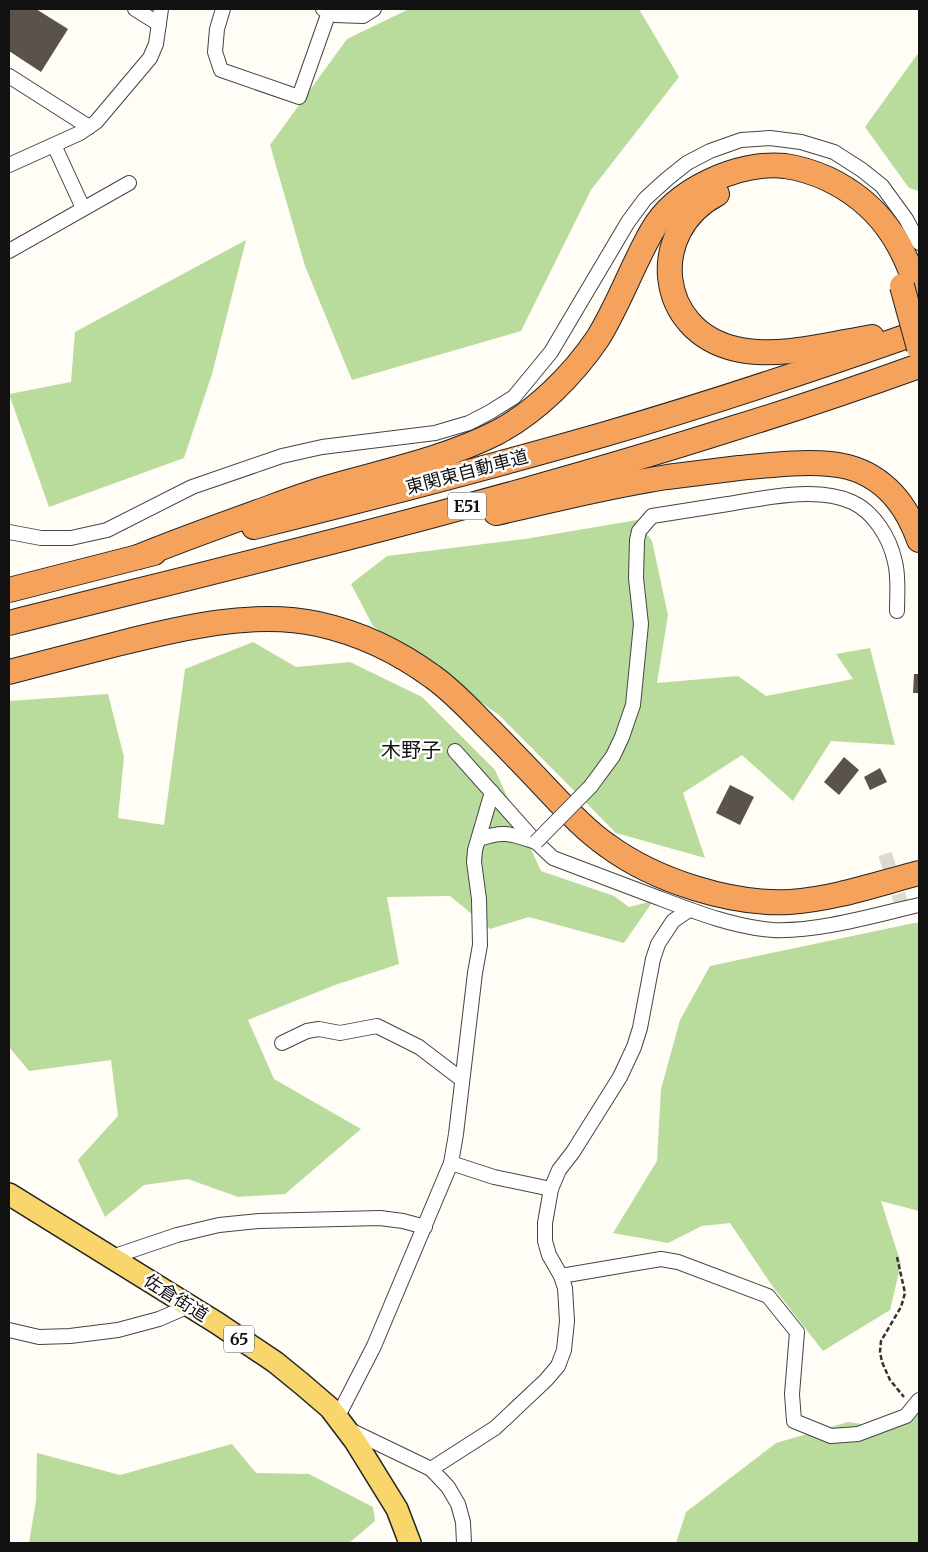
<svg xmlns="http://www.w3.org/2000/svg" width="928" height="1552" viewBox="0 0 928 1552" font-family="Merriweather,'Noto Sans JP',serif">
<style>
.forest{fill:#b9dc9c}
.building{fill:#5a524d}
.lines{fill:none;stroke-linecap:round;stroke-linejoin:round}
.minor-tunnel{stroke:#dbdad3;stroke-width:14;stroke-dasharray:14 7;stroke-linecap:butt}
.minor-casing{stroke:#444;stroke-width:16}
.primary-casing{stroke:#222;stroke-width:24}
.motorway-casing{stroke:#222;stroke-width:26}
.path{stroke:#333;stroke-width:2.5;stroke-dasharray:5 2.5;stroke-linecap:butt}
.minor{stroke:#fff;stroke-width:14}
.primary{stroke:#f9d66b;stroke-width:21}
.motorway{stroke:#f5a25d;stroke-width:24}
.minor-bridge-casing{stroke:#444;stroke-width:16;stroke-linecap:butt}
.motorway-bridge-casing{stroke:#222;stroke-width:26;stroke-linecap:butt}
.minor-bridge{stroke:#fff;stroke-width:14}
.motorway-bridge{stroke:#f5a25d;stroke-width:24}
.labels{text-anchor:middle;stroke-width:5;stroke-linejoin:round;paint-order:stroke}
.shield{fill:#fff;stroke:#585858;stroke-width:1}
.shield-label{font-size:16px;font-weight:bold;fill:#111}
.street-label{font-size:18px;fill:#111;stroke:#fff}
.quarter-label{font-size:20px;fill:#111;stroke:#fff}
</style>
<rect width="100%" height="100%" fill="#fffdf5"/>
<!-- forest -->
<g class="forest">
<polygon points="409,9 639,9 679,77 591,190 521,331 352,380 305,266 270,145 347,39"/>
<polygon points="919,52 919,191 909,188 865,127"/>
<polygon points="246,240 212,374 184,458 49,507 9,394 71,382 75,332"/>
<polygon points="637,520 652,541 668,615 657,683 738,676 766,696 853,679 836,654 870,648 895,745 831,741 793,801 742,755 683,793 705,858 616,833 499,715 373,626 351,584 387,556 525,539"/>
<polygon points="253,642 296,667 350,662 422,697 495,770 541,871 614,896 629,907 653,901 624,943 529,917 490,929 450,896 387,897 399,964 335,985 248,1020 274,1079 361,1129 285,1194 238,1197 188,1179 144,1185 105,1217 78,1160 118,1116 111,1060 29,1071 9,1047 9,701 108,694 124,757 118,818 164,825 185,669"/>
<polygon points="914,923 919,923 919,1211 881,1201 901,1264 890,1310 823,1351 773,1287 730,1223 702,1226 668,1243 613,1233 657,1161 661,1089 680,1020 710,966"/>
<polygon points="919,1407 919,1543 676,1543 686,1512 776,1443 848,1422 889,1428"/>
<polygon points="232,1444 256,1473 309,1474 373,1507 375,1521 349,1543 29,1543 36,1501 37,1453 120,1475"/>
</g>
<!-- building -->
<g class="building">
<polygon points="9,9 36,9 68,29 41,72 9,51"/>
<polygon points="914,674 919,674 919,693 913,693"/>
<polygon points="844,757 859,770 839,795 824,782"/>
<polygon points="880,768 887,782 870,790 864,777"/>
<polygon points="730,785 754,797 740,825 716,813"/>
</g>
<g class="lines">
<!-- minor-tunnel -->
<polyline class="minor-tunnel" points="885,854 903,909"/>
<defs>
<g id="minor">
<polyline points="135,9 159,24"/>
<polyline points="223,9 217,29 215,52 221,70 299,97 329,12"/>
<polyline points="323,9 335,15 363,16 374,9"/>
<polyline points="9,76 89,127"/>
<polyline points="54,145 83,208"/>
<polyline points="9,165 80,133 96,122 150,58 156,44 161,9"/>
<polyline points="9,251 129,183"/>
<polyline points="9,532 41,538 71,538 107,530 192,487 282,456 322,447 435,433 469,423 490,412 514,397 551,352 628,222 645,199 667,179 687,163 710,151 741,140 770,138 801,142 834,152 862,170 882,186 906,219 919,243"/>
<path d="M 455,751 L 536,842 L 553,858 C 587,871 622,884 656,897 C 693,911 733,927 773,930 C 818,932 875,915 919,905"/>
<path d="M 591,786 L 613,756 L 622,737 L 633,705 L 641,624 L 636,578 L 637,540 L 639,531 L 652,516 C 678,512 703,508 728,504 C 765,498 817,486 852,502 C 874,512 890,538 895,562 C 899,578 897,595 897,611"/>
<path d="M 479,839 C 504,830 511,834 536,842"/>
<polyline points="282,1043 307,1031 319,1029 340,1033 377,1026 419,1047 461,1079"/>
<polyline points="451,1163 494,1177 551,1189"/>
<polyline points="112,1257 177,1235 219,1225 259,1221 380,1218 403,1221 425,1227"/>
<polyline points="561,1276 661,1259 678,1262 768,1296 797,1332 792,1394 794,1421 831,1436 858,1434 906,1416 919,1400"/>
<polyline points="9,1330 39,1337 70,1336 118,1330 159,1319 189,1306"/>
<polyline points="337,1418 374,1346 451,1163 456,1134 475,973 480,945 479,899 474,862 475,850 492,792"/>
<polyline points="350,1430 431,1469 448,1487 458,1504 463,1522 464,1543"/>
<polyline points="431,1469 495,1428 546,1380 558,1366 564,1350 567,1321 565,1288 561,1276 549,1255 545,1241 545,1223 551,1189 559,1170 573,1152 620,1077 634,1047 640,1028 653,959 658,944 673,921 689,910"/>
</g>
<polyline id="primary" points="9,1194 217,1323 275,1362 302,1384 330,1408 355,1441 397,1509 410,1543"/>
<g id="motorway">
<path d="M 717,194 C 647,231 656,331 736,349 C 778,359 829,344 872,337"/>
<path d="M 496,513 C 553,500 609,486 667,477 C 691,474 715,471 739,468 C 771,465 817,459 848,467 C 885,477 907,506 919,540"/>
<path d="M 254,527 C 371,498 487,468 602,435 C 709,404 814,369 919,332"/>
<path d="M 138,557 C 177,541 216,527 255,513 C 280,504 305,494 330,487 C 386,471 444,459 496,433 C 536,412 573,375 598,338 C 619,304 632,266 652,231 C 675,190 738,161 785,166 C 799,168 815,173 828,179 C 878,203 905,243 919,297"/>
<polyline points="9,590 154,553"/>
<path d="M 9,623 C 251,562 496,504 734,428 C 796,409 858,388 919,366"/>
<path d="M 9,672 C 45,663 81,653 117,644 C 180,628 254,610 318,624 C 359,633 399,652 433,677 C 453,691 471,711 489,729 C 508,748 527,768 545,787 C 565,808 585,830 608,846 C 656,881 732,905 790,902 C 834,899 877,884 919,873"/>
</g>
</defs>
<!-- minor casing -->
<use href="#minor" class="minor-casing"/>
<!-- primary casing -->
<use href="#primary" class="primary-casing"/>
<!-- motorway casing -->
<use href="#motorway" class="motorway-casing"/>
<!-- path -->
<polyline class="path" points="897,1257 905,1293 901,1307 881,1341 880,1352 882,1362 890,1380 904,1397"/>
<!-- minor -->
<use href="#minor" class="minor"/>
<!-- primary -->
<use href="#primary" class="primary"/>
<!-- motorway -->
<use href="#motorway" class="motorway"/>
<defs>
<polyline id="minor-bridge" points="536,842 591,786"/>
<polyline id="motorway-bridge" points="902,286 919,348"/>
</defs>
<!-- minor-bridge casing -->
<use href="#minor-bridge" class="minor-bridge-casing"/>
<!-- motorway-bridge casing -->
<use href="#motorway-bridge" class="motorway-bridge-casing"/>
<!-- minor-bridge -->
<use href="#minor-bridge" class="minor-bridge"/>
<!-- motorway-bridge -->
<use href="#motorway-bridge" class="motorway-bridge"/>
</g>
<g class="labels">
<!-- shield labels -->
<g class="shield">
<rect x="448" y="492.5" width="38" height="27" rx="4"/>
<rect x="224" y="1325.5" width="30" height="27" rx="4"/>
</g>
<g class="shield-label">
<text x="467" y="512">E51</text>
<text x="239" y="1345">65</text>
</g>
<!-- street labels -->
<g class="street-label">
<text transform="translate(467 472) rotate(-15)" y="6">東関東自動車道</text>
<text transform="translate(176 1298) rotate(32)" y="6">佐倉街道</text>
</g>
<!-- quarter labels -->
<g class="quarter-label">
<text x="411" y="757">木野子</text>
</g>
</g>
<!-- border -->
<rect width="928" height="1552" fill="none" stroke="#111111" stroke-width="20"/>
</svg>
